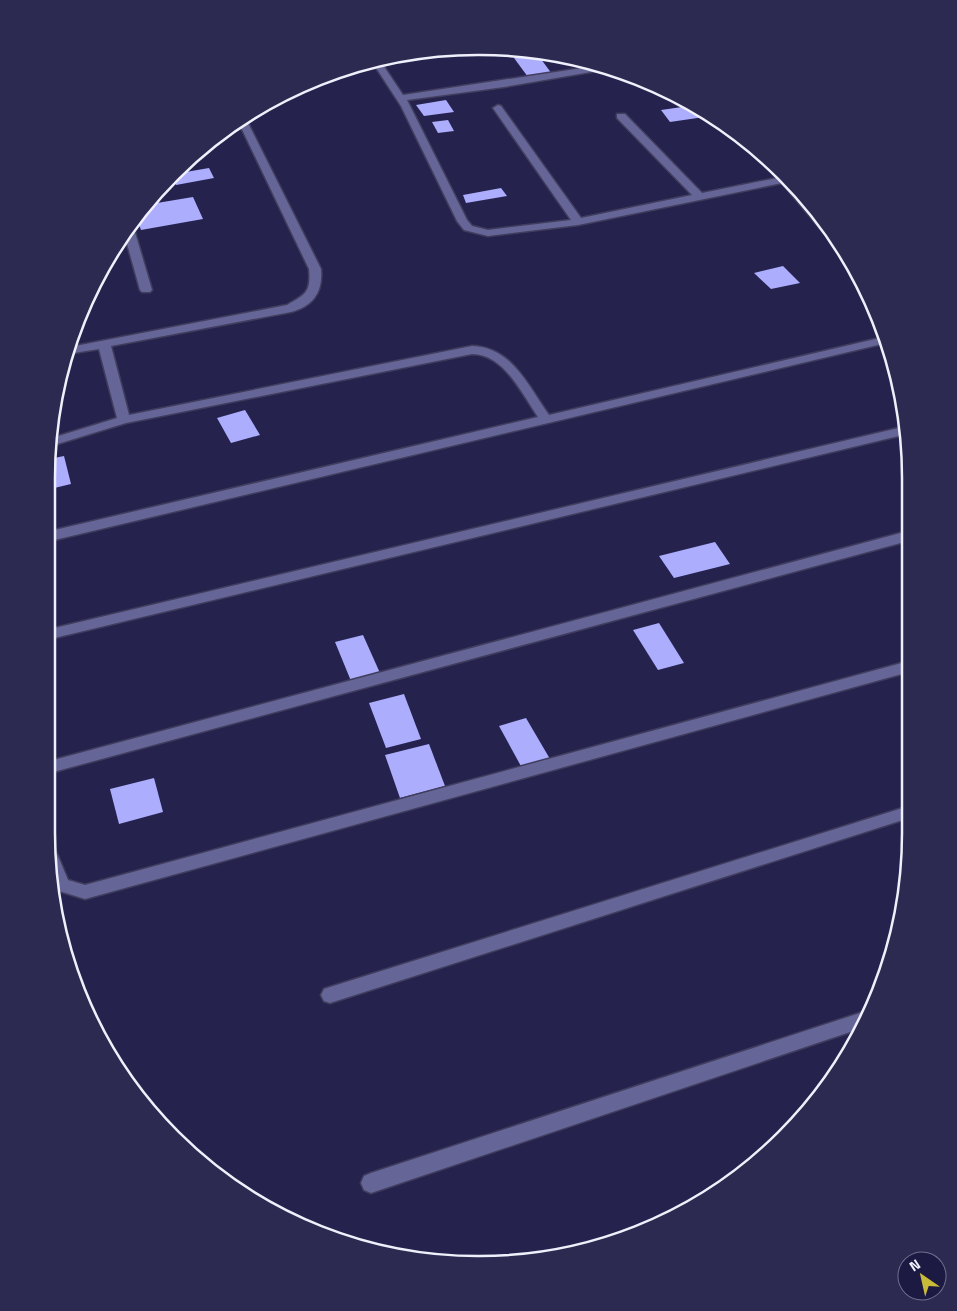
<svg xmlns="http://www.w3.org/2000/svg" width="957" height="1311" viewBox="0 0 957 1311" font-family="'Titillium Web',sans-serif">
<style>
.building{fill:#acadfd}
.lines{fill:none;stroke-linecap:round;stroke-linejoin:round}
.minor-casing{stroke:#413d5e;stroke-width:3}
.minor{fill:#656697;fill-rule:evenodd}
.rim{fill:none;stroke:#eff0fb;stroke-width:2.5}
</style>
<rect width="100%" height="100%" fill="#25234e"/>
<!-- building -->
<g class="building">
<polygon points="538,55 552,74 528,77 514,58"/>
<polygon points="446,100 454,112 424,116 416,105"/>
<polygon points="696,105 711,116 670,122 661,110"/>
<polygon points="448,120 454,131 438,133 432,122"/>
<polygon points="209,168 214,178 176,185 174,180 180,173"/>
<polygon points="501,188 507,196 466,203 463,195"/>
<polygon points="193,197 203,219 141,230 137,219 151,204"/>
<polygon points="783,266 800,283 771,289 754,273"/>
<polygon points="245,410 260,435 231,443 217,418"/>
<polygon points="64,456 71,484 46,490 49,459"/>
<polygon points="715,542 730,564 674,578 659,556"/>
<polygon points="659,623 684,663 658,670 633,630"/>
<polygon points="363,635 380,673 351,681 335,642"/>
<polygon points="404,694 421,739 386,748 369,703"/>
<polygon points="526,718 550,759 522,768 499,726"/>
<polygon points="429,744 445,786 400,798 385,755"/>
<polygon points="154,778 163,812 119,824 110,789"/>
</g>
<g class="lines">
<defs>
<g id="minor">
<polygon points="379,59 403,95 602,65 614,68 504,87 407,100 467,220 472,226 488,230 571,220 493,108 498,105 501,106 581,218 692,195 617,118 617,114 625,114 702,193 777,178 755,152 754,150 756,148 763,153 823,218 837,242 831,241 782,183 578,225 488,236 464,230 457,221 401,106 371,60"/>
<path d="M 245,117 L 321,269 C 323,291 314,306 291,312 L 111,346 L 129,415 L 472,346 C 512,347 528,386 549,415 L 884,337 L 886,343 L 46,542 L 46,532 L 538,417 C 522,394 504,354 472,354 L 126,423 L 51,446 L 52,438 L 117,418 L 99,349 L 67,354 L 70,347 L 287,305 C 306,294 311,292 309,269 L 238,121 Z"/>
<polygon points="130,226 134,229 152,290 150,292 142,292 140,290 124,233"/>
<polygon points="907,426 907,434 46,640 46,630"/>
<polygon points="908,531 908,541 46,774 46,762"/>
<polygon points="909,661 909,672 85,899 56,890 53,884 49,847 55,849 68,880 85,885"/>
<polygon points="909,806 909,818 330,1003 324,1001 321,995 324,989 330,987"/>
<polygon points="866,1011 869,1012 862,1028 371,1193 364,1190 361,1183 364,1176 371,1173"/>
</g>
</defs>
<!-- minor casing -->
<use href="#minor" class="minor-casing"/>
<!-- minor -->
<use href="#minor" class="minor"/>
</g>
<!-- crop -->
<path d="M0 0H957V1311H0ZM478 55H479A423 423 0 0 1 902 478V833A423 423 0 0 1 479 1256H478A423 423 0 0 1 55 833V478A423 423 0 0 1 478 55Z" fill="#2d2a51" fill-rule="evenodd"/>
<path class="rim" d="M478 55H479A423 423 0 0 1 902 478V833A423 423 0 0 1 479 1256H478A423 423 0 0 1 55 833V478A423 423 0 0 1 478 55Z"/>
<!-- north arrow -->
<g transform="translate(922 1276) rotate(326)"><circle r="24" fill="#1c1942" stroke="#706f8c"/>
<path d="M0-4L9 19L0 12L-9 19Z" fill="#c9ba3a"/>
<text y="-8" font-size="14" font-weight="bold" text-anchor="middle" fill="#eff0fb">N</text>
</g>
</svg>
